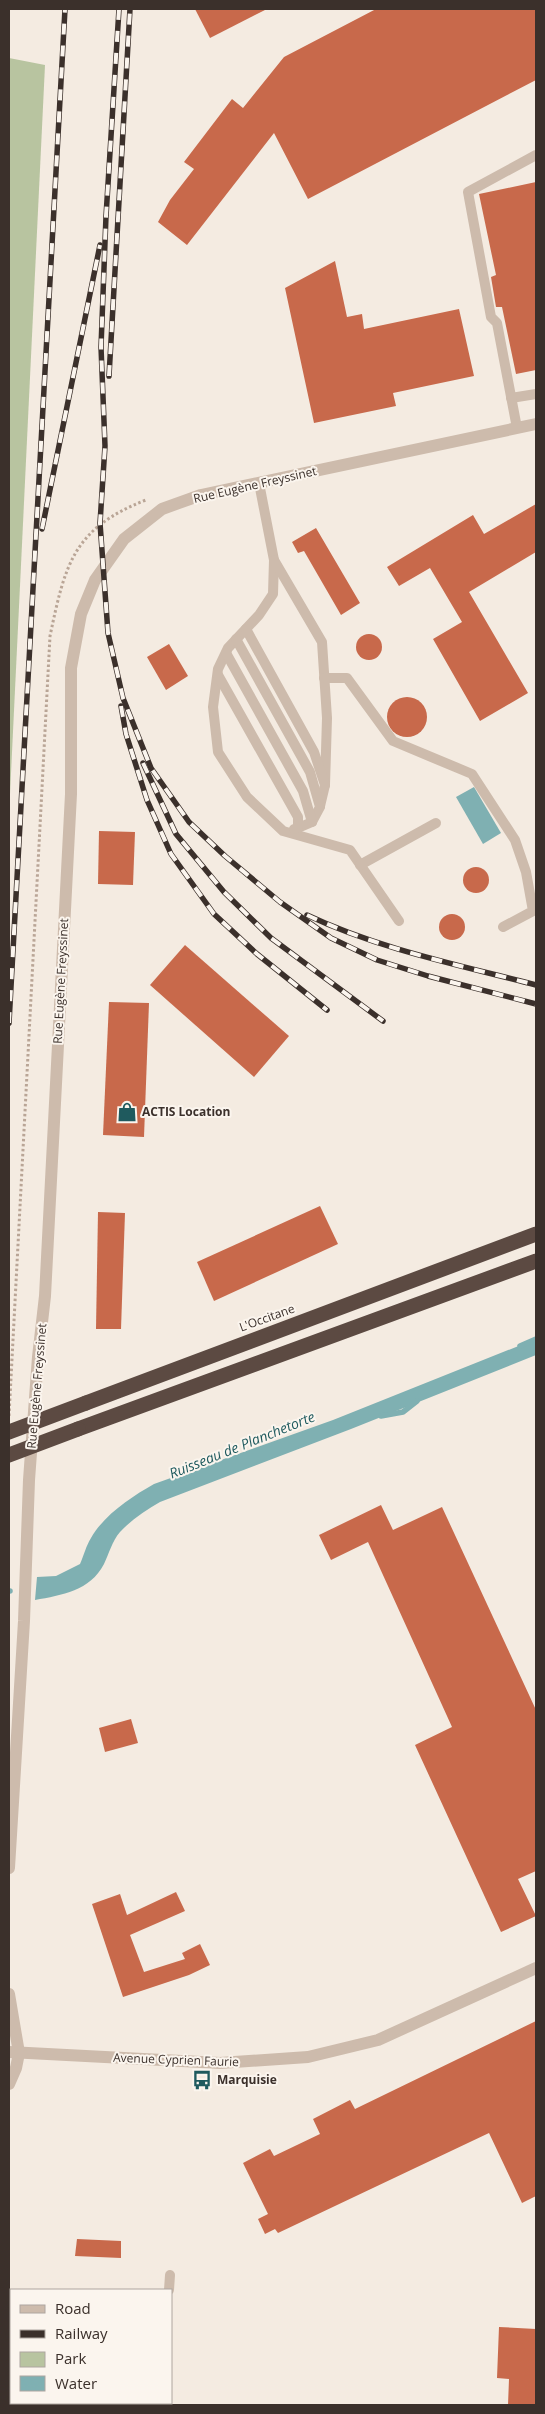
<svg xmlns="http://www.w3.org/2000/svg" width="545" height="2414" viewBox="0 0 545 2414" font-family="'Open Sans',sans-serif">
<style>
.green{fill:#b8c4a0}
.water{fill:#7fb0b2}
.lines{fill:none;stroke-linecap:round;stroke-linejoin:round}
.stream{stroke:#7fb0b2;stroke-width:5.5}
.building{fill:#c8694b}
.path{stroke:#b9a596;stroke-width:3;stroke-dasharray:2.5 2.5;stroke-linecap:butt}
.service{stroke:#cdbbac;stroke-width:10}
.minor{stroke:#cdbbac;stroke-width:12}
.tertiary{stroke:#cdbbac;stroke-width:12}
.motorway{stroke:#5c4a42;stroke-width:15}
.rail-casing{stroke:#3b302b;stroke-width:5.5}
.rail{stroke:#fbf5ee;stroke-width:4;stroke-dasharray:11;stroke-linecap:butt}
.motorway-bridge{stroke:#5c4a42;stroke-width:15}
.labels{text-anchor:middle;stroke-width:4;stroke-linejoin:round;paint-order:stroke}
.street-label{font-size:12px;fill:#3b302b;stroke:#fbf5ee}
.poi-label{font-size:12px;font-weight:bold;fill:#3b302b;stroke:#fbf5ee;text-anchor:start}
.water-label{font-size:14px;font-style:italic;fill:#1f5a5e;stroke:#fbf5ee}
</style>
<rect width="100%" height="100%" fill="#f4ebe1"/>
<!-- green -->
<polygon class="green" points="9,58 45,65 9,815"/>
<!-- water -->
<g class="water">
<polygon points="474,787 501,833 483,844 456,797"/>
<path d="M 536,1339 L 536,1355 L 351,1429 L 160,1502 C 146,1510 131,1520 120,1532 C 112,1541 109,1554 104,1564 C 90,1591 62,1595 35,1600 L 37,1577 L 56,1576 L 80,1564 C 84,1555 86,1546 91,1538 C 104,1515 131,1497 154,1484 L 333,1420 Z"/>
</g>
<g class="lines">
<!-- stream -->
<g class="stream">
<polyline points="520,1346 536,1339"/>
<polyline points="381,1416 403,1412 417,1401"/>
<polyline points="9,1591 10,1591"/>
</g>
</g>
<!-- building -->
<g class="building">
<polygon points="195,9 267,9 210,38"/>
<polygon points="376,9 536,9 536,80 308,199 274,133 187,245 158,222 170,200 194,169 184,162 232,99 243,108 284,57"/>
<polygon points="536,182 536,370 516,374 502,307 496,307 491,277 496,275 479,194"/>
<polygon points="335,261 347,317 362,314 364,329 459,309 474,376 393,393 396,406 314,423 285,288"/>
<polygon points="536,504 536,552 469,592 528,693 480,721 433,639 462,622 430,568 399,586 387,567 473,515 484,534"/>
<polygon points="316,528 360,603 341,615 304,551 298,553 292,542"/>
<circle cx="369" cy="647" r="13"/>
<polygon points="169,644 188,676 166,690 147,657"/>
<circle cx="407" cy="717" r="20"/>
<polygon points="99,831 135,832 133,885 98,884"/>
<circle cx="476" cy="880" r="13"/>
<circle cx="452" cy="927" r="13"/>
<polygon points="185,945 289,1036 254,1077 150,985"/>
<polygon points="109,1002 149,1003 144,1137 103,1135"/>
<polygon points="320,1206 338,1244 214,1301 197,1262"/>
<polygon points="98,1212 125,1213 121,1329 96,1329"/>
<polygon points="381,1505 393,1530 442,1507 536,1710 536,1871 518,1879 536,1916 501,1932 415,1745 452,1727 368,1542 331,1560 319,1535"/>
<polygon points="131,1719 138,1743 105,1752 99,1728"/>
<polygon points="176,1892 185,1911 130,1935 144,1972 185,1959 182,1953 200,1944 210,1965 189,1975 123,1997 92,1904 120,1894 127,1915"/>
<polygon points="536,2021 536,2196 522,2203 489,2133 278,2233 275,2229 265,2234 258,2219 268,2214 243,2163 270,2149 274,2156 320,2134 313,2119 350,2100 355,2109"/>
<polygon points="77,2239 121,2241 121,2258 75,2256"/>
<polygon points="499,2327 536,2329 536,2405 508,2405 509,2379 497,2378"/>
</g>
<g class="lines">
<!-- path -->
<path class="path" d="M 9,1416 L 50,636 C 65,565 73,528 146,500"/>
<!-- service -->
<g class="service">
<polyline points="511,398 536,394"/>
<polyline points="517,428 497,323 491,317 468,192 536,155"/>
<polyline points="259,483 274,560 273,594 259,615 228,648 218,669 213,707 218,752 247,797 283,831 350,850 399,921"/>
<polyline points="274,560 322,642 327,718 325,785"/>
<polyline points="246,629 314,752 325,785 320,806"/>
<polyline points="236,639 310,772 320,807 312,822"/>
<polyline points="226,653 303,791 312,822 298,828"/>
<polyline points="218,675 298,817 298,828 294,829"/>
<polyline points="324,678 347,678 393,741 472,774 515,840 526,872 533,911 503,927"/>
<polyline points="360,865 436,823"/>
<polyline points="169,2290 170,2275"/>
<polyline points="163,2405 163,2403"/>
</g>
<!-- minor -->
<polyline class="minor" points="9,2084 16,2068 19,2053"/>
<!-- tertiary -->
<g class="tertiary">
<polyline points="9,1868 24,1621 29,1480 38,1357 45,1296 71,794 71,668 81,614 95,580 124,539 162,509 201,495 536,424"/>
<polyline points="9,1994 19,2053"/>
<polyline points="9,2052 220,2063 308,2057 378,2040 536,1968"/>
</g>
<!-- motorway -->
<g class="motorway">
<polyline points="86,1403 536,1234"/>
<polyline points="78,1429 536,1261"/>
</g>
<defs>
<g id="rail">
<polyline points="119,9 106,216 101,347 105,446 100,523 108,633 123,698 151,768 189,822 225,856 280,902 331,938 377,960 428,976 536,1004"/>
<polyline points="109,376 130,9"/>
<polyline points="42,529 100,245"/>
<polyline points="121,706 126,734 147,800 171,854 214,914 257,954 327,1010"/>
<polyline points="143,763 176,834 224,892 271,938 383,1021"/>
<path d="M 307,915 C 379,949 459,965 536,985"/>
<polyline points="9,1023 65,9"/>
</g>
</defs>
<!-- rail casing -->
<use href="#rail" class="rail-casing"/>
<!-- rail -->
<use href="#rail" class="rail"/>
<!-- motorway-bridge -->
<g class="motorway-bridge">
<polyline points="9,1432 86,1403"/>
<polyline points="9,1455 78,1429"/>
</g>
</g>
<!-- icons -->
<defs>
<symbol id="shop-bare" viewBox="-9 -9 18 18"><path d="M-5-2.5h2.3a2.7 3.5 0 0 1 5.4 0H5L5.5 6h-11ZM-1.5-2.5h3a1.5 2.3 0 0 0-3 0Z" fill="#1f5a5e" stroke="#fbf5ee" stroke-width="2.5" paint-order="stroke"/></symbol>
<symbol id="bus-bare" viewBox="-9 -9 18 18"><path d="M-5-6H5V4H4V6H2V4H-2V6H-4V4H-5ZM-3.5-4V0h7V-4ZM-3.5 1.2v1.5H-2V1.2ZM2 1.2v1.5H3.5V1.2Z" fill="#1f5a5e" stroke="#fbf5ee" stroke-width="2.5" paint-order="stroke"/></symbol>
</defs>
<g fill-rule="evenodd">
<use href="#shop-bare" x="113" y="1098" width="28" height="28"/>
<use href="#bus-bare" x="188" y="2066" width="28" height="28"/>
</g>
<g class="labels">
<!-- street labels -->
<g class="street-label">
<text transform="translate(255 485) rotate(-13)" y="4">Rue Eugène Freyssinet</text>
<text transform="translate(61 981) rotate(-87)" y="4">Rue Eugène Freyssinet</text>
<text transform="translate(267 1318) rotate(-20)" y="4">L'Occitane</text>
<text transform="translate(37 1386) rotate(-85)" y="4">Rue Eugène Freyssinet</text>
<text transform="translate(176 2060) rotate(2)" y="4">Avenue Cyprien Faurie</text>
</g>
<!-- poi labels -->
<g class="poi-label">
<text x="142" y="1116">ACTIS Location</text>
<text x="217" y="2084">Marquisie</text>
</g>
<!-- water labels -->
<g class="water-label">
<text transform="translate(242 1445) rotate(-22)" y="5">Ruisseau de Planchetorte</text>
</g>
</g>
<!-- border -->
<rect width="545" height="2414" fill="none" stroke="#3b302b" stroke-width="20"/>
<!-- legend -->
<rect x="10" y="2289" width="162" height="115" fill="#fbf5ee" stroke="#aea6a0"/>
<rect x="20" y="2305" width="25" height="8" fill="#cdbbac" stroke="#aea6a0"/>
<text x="55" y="2314" font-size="15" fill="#3b302b">Road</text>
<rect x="20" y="2330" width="25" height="8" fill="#3b302b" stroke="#aea6a0"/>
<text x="55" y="2339" font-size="15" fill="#3b302b">Railway</text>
<rect x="20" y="2352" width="25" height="15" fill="#b8c4a0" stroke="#aea6a0"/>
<text x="55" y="2364" font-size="15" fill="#3b302b">Park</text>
<rect x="20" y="2376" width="25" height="15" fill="#7fb0b2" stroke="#aea6a0"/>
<text x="55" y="2389" font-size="15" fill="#3b302b">Water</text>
</svg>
